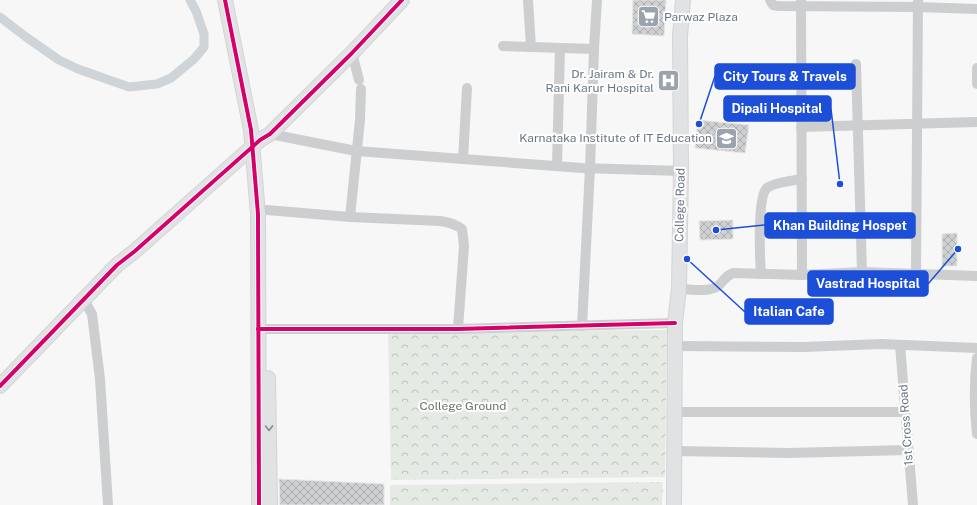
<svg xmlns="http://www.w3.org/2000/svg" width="977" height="505" viewBox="0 0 977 505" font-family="'Public Sans',sans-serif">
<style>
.park{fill:url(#park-crowns)}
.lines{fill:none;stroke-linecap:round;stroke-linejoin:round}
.canal{stroke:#ced4d8;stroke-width:9}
.building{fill:url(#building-cross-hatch);stroke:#e6e6e6}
.secondary-casing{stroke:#d3d4d5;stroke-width:16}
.street{stroke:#cdced0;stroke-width:10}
.secondary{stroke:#e1e2e3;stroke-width:14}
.cycleway-casing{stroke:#fff;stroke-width:6}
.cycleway{stroke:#d6006c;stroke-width:4}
.oneway{stroke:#818c98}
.labels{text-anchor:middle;stroke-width:4;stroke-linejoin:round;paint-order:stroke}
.poi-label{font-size:12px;fill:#697685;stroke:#fff;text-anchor:end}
.street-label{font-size:12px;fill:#697685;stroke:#fff}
.park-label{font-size:12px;fill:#667863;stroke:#fff}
.leader{fill:none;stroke:#1d4ed8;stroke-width:1.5}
.callout-dot{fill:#1d4ed8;stroke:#fff;stroke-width:1.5}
.callout{fill:#1d4ed8;stroke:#1d4ed8;stroke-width:1.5}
.callout-label{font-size:13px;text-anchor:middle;font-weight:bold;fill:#fff}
</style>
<defs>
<pattern id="park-crowns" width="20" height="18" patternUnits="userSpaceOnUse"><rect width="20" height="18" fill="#e6eae5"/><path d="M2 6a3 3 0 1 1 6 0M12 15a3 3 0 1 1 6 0" fill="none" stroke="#bec2bf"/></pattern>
<pattern id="building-cross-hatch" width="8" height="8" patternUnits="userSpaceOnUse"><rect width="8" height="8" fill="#ced0d1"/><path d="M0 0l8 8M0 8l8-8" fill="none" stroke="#abadaf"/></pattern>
</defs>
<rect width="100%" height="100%" fill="#f7f7f7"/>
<!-- park -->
<g class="park">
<polygon points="667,330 665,477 391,480 388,332"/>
<polygon points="663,482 662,505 390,505 390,485"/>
</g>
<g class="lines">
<!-- canal -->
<polyline class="canal" points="0,17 26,37 59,60 78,69 129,87 157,84 171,78 194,59 204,47 204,34 196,11 190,0"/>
</g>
<!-- building -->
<g class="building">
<polygon points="633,0 666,0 664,36 632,34"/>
<polygon points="698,120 749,125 745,153 695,148"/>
<polygon points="733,220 733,239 700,240 699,221"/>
<polygon points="957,233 957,266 942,266 942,234"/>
<polygon points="279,479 384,484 384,505 280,505"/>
</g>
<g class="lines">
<defs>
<g id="secondary">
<polyline points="225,0 251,130 258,214 259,505"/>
<polyline points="268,378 270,505"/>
<polyline points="0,386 117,265 135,251 260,140 270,134 352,53 402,0"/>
<polyline points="674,505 675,323 679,289 681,171 680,36 683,0"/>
</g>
</defs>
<!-- secondary casing -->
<use href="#secondary" class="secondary-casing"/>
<!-- street -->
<g class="street">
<polyline points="528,0 531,47"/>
<polyline points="770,0 773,5 778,6 917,7 977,9"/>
<polyline points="801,0 802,275"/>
<polyline points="503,46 594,49 597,0"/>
<polyline points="352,53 359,80"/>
<polyline points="856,64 862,272"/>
<polyline points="977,68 977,84"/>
<polyline points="801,127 977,122"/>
<polyline points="270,134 356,151 582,168 681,171"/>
<polyline points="463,159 467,88"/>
<polyline points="557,166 560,48"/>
<path d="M 267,210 L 350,217 L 440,221 C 448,222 455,224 462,229 L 464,246 L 458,329"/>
<polyline points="350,217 360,120 361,89"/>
<path d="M 761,273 C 760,260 757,196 767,188 C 775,182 792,181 802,179"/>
<polyline points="916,274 918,0"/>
<path d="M 679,289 C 690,289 708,293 718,286 C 724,281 725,276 733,273 L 802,275 L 862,272 L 977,276"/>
<polyline points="84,300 92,314 100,379 108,505"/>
<polyline points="582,326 590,168 594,49"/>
<polyline points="258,329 458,329 675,323"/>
<polyline points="900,345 913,505"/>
<polyline points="676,346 804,347 881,344 977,348"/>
<path d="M 977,358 C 974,383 974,408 977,434"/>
<polyline points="675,412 905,412"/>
<polyline points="674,451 788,453 908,450"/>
</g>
<!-- secondary -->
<use href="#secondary" class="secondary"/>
<defs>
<g id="cycleway">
<polyline points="225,0 251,130 258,214 259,505"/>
<polyline points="258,329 458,329 675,323"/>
<polyline points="0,386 117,265 135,251 260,140 270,134 352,53 402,0"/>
</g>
</defs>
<!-- cycleway casing -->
<use href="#cycleway" class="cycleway-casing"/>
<!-- cycleway -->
<use href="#cycleway" class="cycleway"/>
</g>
<!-- one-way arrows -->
<defs><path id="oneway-chevron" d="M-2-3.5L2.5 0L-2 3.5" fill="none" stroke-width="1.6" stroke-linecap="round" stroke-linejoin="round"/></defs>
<use class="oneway" href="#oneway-chevron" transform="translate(269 428) rotate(89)"/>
<!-- icons -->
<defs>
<symbol id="supermarket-square" viewBox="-11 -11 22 22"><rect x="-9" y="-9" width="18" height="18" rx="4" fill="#9ba3ad" stroke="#fff"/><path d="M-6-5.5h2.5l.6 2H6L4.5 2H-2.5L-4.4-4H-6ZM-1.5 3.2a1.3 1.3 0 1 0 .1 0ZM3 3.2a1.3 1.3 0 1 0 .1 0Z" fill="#fff"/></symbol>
<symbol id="hospital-square" viewBox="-11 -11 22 22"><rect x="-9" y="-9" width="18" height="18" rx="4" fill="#9ba3ad" stroke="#fff"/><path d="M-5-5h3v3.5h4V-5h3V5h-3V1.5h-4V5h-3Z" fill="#fff"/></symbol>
<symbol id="school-square" viewBox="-11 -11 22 22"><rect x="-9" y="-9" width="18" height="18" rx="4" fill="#9ba3ad" stroke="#fff"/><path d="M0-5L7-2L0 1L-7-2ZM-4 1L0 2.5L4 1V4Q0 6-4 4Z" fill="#fff"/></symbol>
</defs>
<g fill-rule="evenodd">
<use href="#supermarket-square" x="636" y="4" width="25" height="25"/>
<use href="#hospital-square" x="656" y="68" width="25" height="25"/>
<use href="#school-square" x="714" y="126" width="25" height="25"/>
</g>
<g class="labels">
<!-- poi labels -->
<g class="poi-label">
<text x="664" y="21" text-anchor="start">Parwaz Plaza</text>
<text x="654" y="78">Dr. Jairam &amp; Dr.<tspan x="654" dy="14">Rani Karur Hospital</tspan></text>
<text x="712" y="142">Karnataka Institute of IT Education</text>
</g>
<!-- street labels -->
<g class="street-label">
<text transform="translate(680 205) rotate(-89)" y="4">College Road</text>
<text transform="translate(906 425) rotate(-94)" y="4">1st Cross Road</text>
</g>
<!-- park labels -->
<g class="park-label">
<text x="463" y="410">College Ground</text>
</g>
</g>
<!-- callouts -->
<path class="leader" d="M699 124L715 76M840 184L831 109M716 230L765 225M958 249L928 284M687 259L745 312"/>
<g class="callout-dot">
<circle cx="699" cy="124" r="4"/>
<circle cx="840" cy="184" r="4"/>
<circle cx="716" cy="230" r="4"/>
<circle cx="958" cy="249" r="4"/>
<circle cx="687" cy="259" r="4"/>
</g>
<g class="callout">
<rect x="715" y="64" width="140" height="25" rx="4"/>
<rect x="724" y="96" width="107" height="25" rx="4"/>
<rect x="765" y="213" width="150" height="25" rx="4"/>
<rect x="808" y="271" width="120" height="25" rx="4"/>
<rect x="745" y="299" width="88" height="25" rx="4"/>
</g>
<g class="callout-label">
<text x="785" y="81">City Tours &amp; Travels</text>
<text x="777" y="113">Dipali Hospital</text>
<text x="840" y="230">Khan Building Hospet</text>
<text x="868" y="288">Vastrad Hospital</text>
<text x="789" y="316">Italian Cafe</text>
</g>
</svg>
